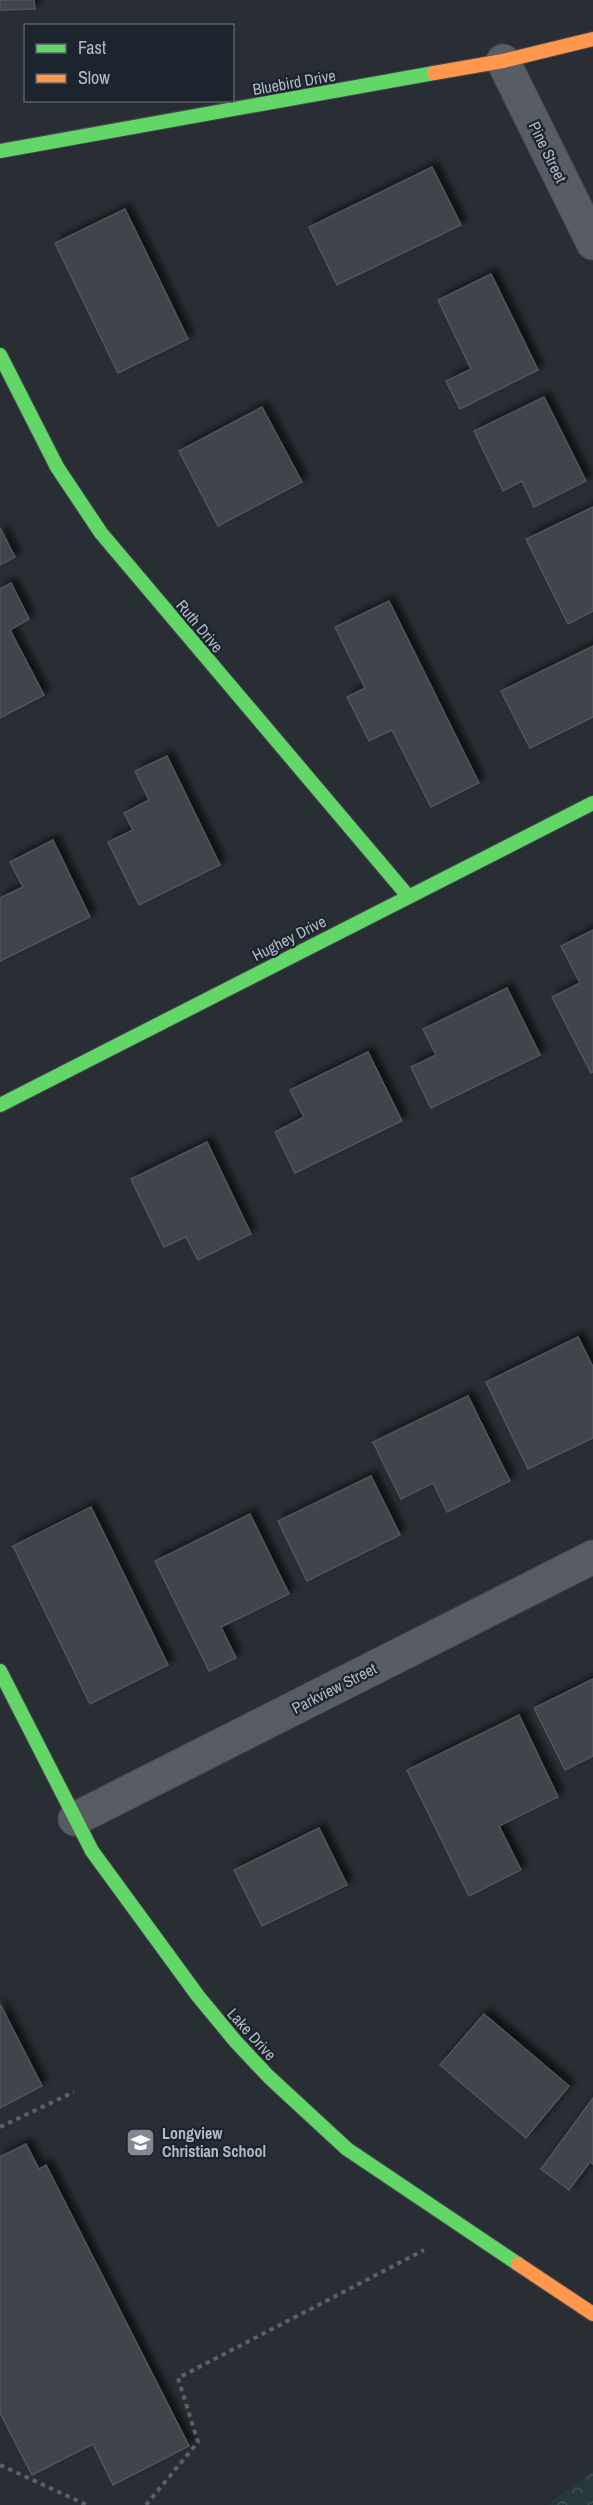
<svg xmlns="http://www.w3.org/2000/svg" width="593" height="2505" viewBox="0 0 593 2505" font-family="'Archivo Narrow',sans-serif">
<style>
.forest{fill:url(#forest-crowns)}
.building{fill:#40454b;stroke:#50555b;stroke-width:1.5;filter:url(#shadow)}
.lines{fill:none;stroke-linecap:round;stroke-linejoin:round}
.street-casing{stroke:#464a4f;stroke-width:35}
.fast-casing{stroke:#464a4f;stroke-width:16}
.slow-casing{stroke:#464a4f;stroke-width:16}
.path{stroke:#5c6166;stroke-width:4;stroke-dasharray:4.5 4.5;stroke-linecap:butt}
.street{stroke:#585c63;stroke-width:33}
.fast{stroke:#63d668;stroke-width:14}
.slow{stroke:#ff974d;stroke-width:14}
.labels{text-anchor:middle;stroke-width:4.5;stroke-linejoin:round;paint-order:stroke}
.street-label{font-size:16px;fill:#b2bac5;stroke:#1c242e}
.poi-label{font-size:16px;font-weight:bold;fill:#b2bac5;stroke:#1c242e;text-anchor:start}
</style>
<defs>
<pattern id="forest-crowns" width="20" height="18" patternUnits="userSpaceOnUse" patternTransform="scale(1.5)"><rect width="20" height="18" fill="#26383a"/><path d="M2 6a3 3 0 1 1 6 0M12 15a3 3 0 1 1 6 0" fill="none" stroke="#435355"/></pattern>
<filter id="shadow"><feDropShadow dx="5.5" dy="-5.5" stdDeviation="3" flood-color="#0009"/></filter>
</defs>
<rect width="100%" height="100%" fill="#282e34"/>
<!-- forest -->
<polygon class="forest" points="593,2471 593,2505 547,2505"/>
<!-- building -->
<g class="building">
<polygon points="0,0 34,0 35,9 0,10"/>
<polygon points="432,167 461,225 337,285 309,227"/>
<polygon points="125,209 188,339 118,373 55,243"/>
<polygon points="491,274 538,370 460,409 446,381 471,369 438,300"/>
<polygon points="544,397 586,481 534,507 522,481 503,491 474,431"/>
<polygon points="262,407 302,482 218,526 179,451"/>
<polygon points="593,507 593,611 568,624 526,539"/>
<polygon points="0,528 15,557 0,565"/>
<polygon points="11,583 29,619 10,630 44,695 0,718 0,589"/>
<polygon points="389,601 479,783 431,807 392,730 369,741 347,697 365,688 335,627"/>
<polygon points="593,646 593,717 530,748 501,691"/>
<polygon points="167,756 220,865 139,905 108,842 133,830 124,813 149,800 135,771"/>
<polygon points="53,840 90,917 0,961 0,898 23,887 10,862"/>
<polygon points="593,930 593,1072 591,1073 552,997 580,983 561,946"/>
<polygon points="507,988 540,1055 431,1108 411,1067 436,1055 423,1029"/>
<polygon points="368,1052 402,1121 295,1173 275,1132 304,1117 290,1090"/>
<polygon points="207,1142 251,1234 198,1260 186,1237 164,1247 131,1179"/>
<polygon points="578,1337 593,1367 593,1438 528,1469 486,1382"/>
<polygon points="468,1396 510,1481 447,1512 433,1483 401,1499 373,1442"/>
<polygon points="371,1476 400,1535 307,1581 278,1521"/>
<polygon points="91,1507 168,1665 90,1704 13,1546"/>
<polygon points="250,1514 289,1594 221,1627 236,1658 209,1671 155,1561"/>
<polygon points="593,1679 593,1756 565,1770 534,1708"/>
<polygon points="519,1715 558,1797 499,1826 521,1870 469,1896 407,1770"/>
<polygon points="319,1828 347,1885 262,1926 234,1870"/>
<polygon points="0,2004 42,2086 0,2108"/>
<polygon points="484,2014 569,2086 526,2138 440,2065"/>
<polygon points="593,2098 593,2164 590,2162 569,2190 541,2169"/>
<polygon points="26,2144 39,2169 46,2165 189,2446 113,2485 93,2444 32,2475 0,2413 0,2157"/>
</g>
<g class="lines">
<defs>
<g id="street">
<polyline points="503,61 593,243"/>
<polyline points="75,1819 593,1557"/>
</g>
<g id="fast">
<polyline points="0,151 434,73"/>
<polyline points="0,355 57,467 101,533 408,896"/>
<polyline points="0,1105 593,803"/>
<polyline points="0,1671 92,1851 198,1996 236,2042 269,2077 347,2149 518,2264"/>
</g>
<g id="slow">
<polyline points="434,73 503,61 593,39"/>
<polyline points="518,2264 593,2314"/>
</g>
</defs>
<!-- street casing -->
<use href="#street" class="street-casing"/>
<!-- fast casing -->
<use href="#fast" class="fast-casing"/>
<!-- slow casing -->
<use href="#slow" class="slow-casing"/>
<!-- path -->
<g class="path">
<polyline points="0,2127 74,2092"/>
<polyline points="0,2465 87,2505"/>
<polyline points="146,2505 198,2442 178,2378 424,2250"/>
</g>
<!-- street -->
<use href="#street" class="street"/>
<!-- fast -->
<use href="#fast" class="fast"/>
<!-- slow -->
<use href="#slow" class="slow"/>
</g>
<!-- icons -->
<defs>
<symbol id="school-square" viewBox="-11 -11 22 22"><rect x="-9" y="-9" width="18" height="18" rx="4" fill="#828992" stroke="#1c242e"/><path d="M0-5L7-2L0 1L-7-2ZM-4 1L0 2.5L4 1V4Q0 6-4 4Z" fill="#fff"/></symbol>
</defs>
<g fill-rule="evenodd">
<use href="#school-square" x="124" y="2126" width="33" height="33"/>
</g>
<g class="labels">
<!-- street labels -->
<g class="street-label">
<text transform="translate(294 82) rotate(-10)" y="6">Bluebird Drive</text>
<text transform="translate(548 152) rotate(64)" y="6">Pine Street</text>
<text transform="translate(200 626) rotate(50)" y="6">Ruth Drive</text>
<text transform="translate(289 938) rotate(-27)" y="6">Hughey Drive</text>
<text transform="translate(334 1688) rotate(-27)" y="6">Parkview Street</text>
<text transform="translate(252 2034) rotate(48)" y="6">Lake Drive</text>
</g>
<!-- poi labels -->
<g class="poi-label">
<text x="162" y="2139">Longview<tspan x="162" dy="18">Christian School</tspan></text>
</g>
</g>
<!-- legend -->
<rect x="24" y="24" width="210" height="78" fill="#1c242e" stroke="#58606a" stroke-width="1.5"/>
<rect x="36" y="44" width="30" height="9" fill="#63d668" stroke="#58606a" stroke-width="1.5"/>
<text x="78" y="54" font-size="18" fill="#b2bac5">Fast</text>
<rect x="36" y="74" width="30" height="9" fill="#ff974d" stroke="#58606a" stroke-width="1.5"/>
<text x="78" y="84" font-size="18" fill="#b2bac5">Slow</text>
</svg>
